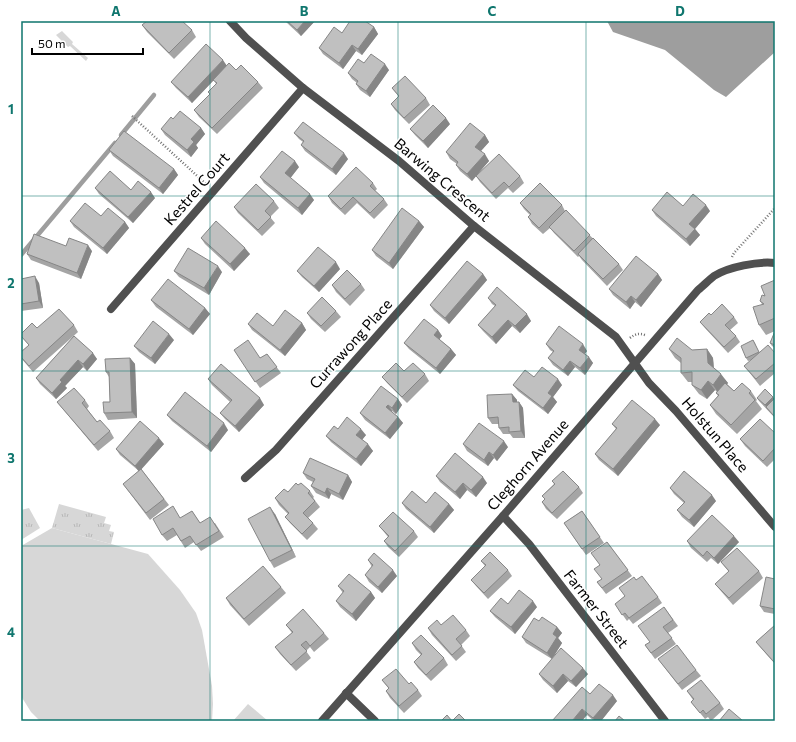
<svg xmlns="http://www.w3.org/2000/svg" width="796" height="742" viewBox="0 0 796 742" font-family="Commissioner,sans-serif">
<style>
.grass{fill:url(#grass-tufts)}
.pitch{fill:#d7d7d7}
.water{fill:#9e9e9e}
.lines{fill:none;stroke-linecap:round;stroke-linejoin:round}
.stream{stroke:#9e9e9e;stroke-width:4.5}
.path{stroke:#727272;stroke-width:2.5;stroke-dasharray:1 2;stroke-linecap:butt}
.minor{stroke:#505050;stroke-width:8}
.wall{fill:#a5a5a5}
.shaded-wall{fill:#868686}
.building{fill:#c0c0c0;stroke:#868686}
.grid{fill:none;stroke:#0f766e;stroke-width:1;stroke-opacity:0.55}
.labels{text-anchor:middle;stroke-width:3;stroke-linejoin:round;paint-order:stroke}
.street-label{font-size:15px;fill:#000;stroke:#fff}
.neatline{fill:none;stroke:#0f766e;stroke-width:1.5}
.grid-label{font-size:13px;text-anchor:middle;font-weight:bold;fill:#0f766e}
</style>
<defs>
<pattern id="grass-tufts" width="24" height="20" patternUnits="userSpaceOnUse"><rect width="24" height="20" fill="#d7d7d7"/><path d="M3 7l-1-3M5 7V3M7 7l1-3M15 17l-1-3M17 17v-4M19 17l1-3" fill="none" stroke="#b7b7b7"/></pattern>
</defs>
<rect width="100%" height="100%" fill="#fff"/>
<!-- grass -->
<g class="grass">
<polygon points="59,504 106,517 104,523 111,525 109,531 114,532 111,544 52,528"/>
<polygon points="29,508 40,528 21,540 21,510"/>
</g>
<!-- pitch -->
<g class="pitch">
<polygon points="62,31 73,42 72,44 88,58 86,61 70,46 68,47 56,35"/>
<polygon points="52,528 148,554 180,590 196,613 202,630 212,686 213,704 212,721 40,721 31,712 21,696 21,546"/>
<polygon points="248,704 268,721 233,721"/>
</g>
<!-- water -->
<polygon class="water" points="607,21 775,21 775,52 726,97 714,90 665,50 613,32"/>
<g class="lines">
<!-- stream -->
<g class="stream">
<polyline points="121,135 154,95"/>
<polyline points="21,255 115,143"/>
</g>
<!-- path -->
<g class="path">
<polyline points="132,116 206,184"/>
<polyline points="732,257 734,253 775,208"/>
<path d="M 630,338 C 635,334 639,333 645,335"/>
</g>
<!-- minor -->
<g class="minor">
<polyline points="230,21 246,38 303,88 399,161 474,226 616,337 649,383 676,411 775,527"/>
<polyline points="111,309 303,88"/>
<polyline points="245,478 276,450 474,226"/>
<polyline points="503,516 529,544 665,721"/>
<polyline points="346,693 375,721"/>
<path d="M 322,721 L 503,516 L 698,290 C 703,286 709,280 714,276 C 728,267 759,261 775,263"/>
</g>
</g>
<!-- wall -->
<g class="wall">
<polygon points="285,21 315,21 301,36"/>
<polygon points="142,25 192,30 196,37 174,59 147,32"/>
<polygon points="374,27 378,34 362,55 356,51 343,69 323,54 319,48 342,33"/>
<polygon points="364,63 389,70 370,97 360,90 356,84 357,83 352,79 348,73"/>
<polygon points="227,66 258,82 263,88 217,134 199,117 194,110 210,94 208,92 216,84 214,80 192,103 176,88 171,82"/>
<polygon points="392,88 426,98 430,105 409,124 395,110 391,104 399,97"/>
<polygon points="450,124 428,148 415,135 410,129"/>
<polygon points="201,128 205,134 196,145 198,148 191,157 165,135 161,129"/>
<polygon points="294,133 348,159 336,175 305,151 301,145 303,142 299,139"/>
<polygon points="485,135 489,142 481,151 489,161 477,174 520,176 524,183 513,193 508,188 496,199 480,182 476,176 472,181 460,171 456,165 457,164 450,159 446,152"/>
<polygon points="109,150 174,169 178,175 163,194 113,156"/>
<polygon points="299,167 290,178 314,200 302,215 264,183 260,177"/>
<polygon points="373,183 377,189 375,191 384,199 388,205 374,219 357,203 345,215 332,203 328,196"/>
<polygon points="95,188 131,190 155,198 133,223 99,194"/>
<polygon points="274,201 279,208 270,217 275,223 262,236 238,213 234,207"/>
<polygon points="520,203 562,205 565,211 619,264 623,270 607,286 582,260 579,256 578,257 554,233 550,228 543,234 532,224 528,217 530,215 524,209"/>
<polygon points="683,206 710,211 695,229 700,235 690,246 656,216 652,210"/>
<polygon points="70,221 125,222 129,228 107,254 74,227"/>
<polygon points="419,221 424,227 393,269 376,256 372,250"/>
<polygon points="201,238 250,254 234,271 205,244"/>
<polygon points="92,251 81,279 31,260 27,254"/>
<polygon points="340,269 319,292 302,277 297,271"/>
<polygon points="174,271 222,272 209,295 179,277"/>
<polygon points="483,274 487,280 449,324 434,311 430,305"/>
<polygon points="658,274 662,280 641,307 635,302 630,309 613,295 609,289"/>
<polygon points="21,279 39,283 43,308 21,311"/>
<polygon points="775,280 775,331 766,335 759,325 762,304 760,301 765,296"/>
<polygon points="361,284 365,290 350,306 336,292 332,285"/>
<polygon points="488,298 531,321 520,333 512,326 496,344 483,331 478,325 495,306 492,304"/>
<polygon points="151,300 205,308 210,314 193,335 156,307"/>
<polygon points="336,311 341,317 325,332 311,319 307,313"/>
<polygon points="711,315 734,317 738,323 730,330 736,336 740,342 728,353 705,328 700,322"/>
<polygon points="302,323 306,330 285,356 252,330 248,324 273,326"/>
<polygon points="74,325 78,332 33,372 21,358 21,352 29,345 21,336 37,328"/>
<polygon points="438,330 442,336 439,339 451,349 456,355 440,374 409,349 404,343"/>
<polygon points="775,331 775,348 772,346 770,343"/>
<polygon points="74,336 97,359 87,371 83,367 65,386 67,388 56,399 40,384 36,378"/>
<polygon points="174,340 155,364 139,352 134,346"/>
<polygon points="753,340 755,343 759,353 775,353 775,373 760,386 749,372 744,366 752,360 748,361 746,358"/>
<polygon points="546,344 587,351 585,354 593,363 585,375 575,367 568,376 553,365 548,358 553,352 550,350"/>
<polygon points="669,349 692,350 707,349 713,358 714,368 728,383 727,384 734,391 751,391 757,400 756,401 762,409 737,434 716,414 710,405 718,396 716,393 717,392 715,390 707,399 699,394 692,385 692,382 688,382 681,373 681,363 675,358"/>
<polygon points="234,350 260,358 267,354 281,373 260,388"/>
<polygon points="130,358 135,364 137,418 108,420 104,413 110,402 109,377 106,372"/>
<polygon points="404,371 425,374 429,381 407,403 387,383 382,377"/>
<polygon points="534,377 562,385 553,397 557,402 548,414 518,391 513,385"/>
<polygon points="208,379 264,405 239,432 225,419 220,413 230,402 212,385"/>
<polygon points="512,394 517,400 517,402 519,402 523,408 525,438 513,438 510,434 503,434 499,428 499,424 492,424 488,418"/>
<polygon points="773,397 774,399 775,398 775,418 759,401 757,398"/>
<polygon points="398,399 402,405 396,414 392,411 392,412 398,417 403,423 390,439 365,420 360,413"/>
<polygon points="85,400 89,406 87,409 97,422 110,431 114,438 98,451 62,408 57,402"/>
<polygon points="167,415 228,430 211,452 172,421"/>
<polygon points="612,424 660,425 618,476 599,460 595,454 616,429"/>
<polygon points="338,429 366,435 362,440 373,451 361,466 331,442 326,436"/>
<polygon points="775,433 775,459 767,467 745,446 740,439"/>
<polygon points="164,444 141,469 169,505 150,520 123,484 139,471 120,455 116,449"/>
<polygon points="463,444 508,447 497,461 494,458 488,466 467,451"/>
<polygon points="303,473 348,475 352,482 343,500 331,494 329,499 316,493 311,486 313,482 307,479"/>
<polygon points="436,476 487,483 476,497 467,490 460,499 440,482"/>
<polygon points="552,481 579,487 583,493 557,519 546,509 542,502 545,499 542,496 554,484"/>
<polygon points="298,485 310,491 314,497 313,498 320,507 308,518 313,523 318,529 307,540 290,523 285,517 288,514 279,505 275,498 288,492"/>
<polygon points="670,488 716,501 694,527 682,517 677,510 684,503 674,494"/>
<polygon points="402,503 426,503 449,504 454,510 434,533 406,509"/>
<polygon points="192,511 200,523 215,523 224,537 201,551 194,542 185,548 177,535 167,541 162,535 181,518"/>
<polygon points="582,511 604,543 586,555 564,523"/>
<polygon points="275,514 296,557 274,568 270,561"/>
<polygon points="379,526 414,531 418,537 399,557 388,547 384,541 388,537 384,532"/>
<polygon points="687,541 739,542 718,564 711,558 707,562 691,548"/>
<polygon points="607,542 632,576 606,594 597,582 602,579 599,565"/>
<polygon points="368,560 397,576 382,593 369,582 365,575 372,567"/>
<polygon points="481,561 508,570 512,576 488,599 476,586 471,580 485,566"/>
<polygon points="721,562 759,571 763,578 733,605 720,590 715,584 729,572"/>
<polygon points="775,579 775,614 764,612 760,606"/>
<polygon points="636,580 658,597 662,603 633,624 629,619 627,621 615,604 625,596"/>
<polygon points="338,586 371,592 375,598 356,621 340,607 336,601 343,593"/>
<polygon points="281,587 286,593 249,626 230,605 226,598"/>
<polygon points="508,604 537,607 515,634 495,617 490,611"/>
<polygon points="664,607 678,626 668,633 676,644 655,659 645,645 650,642"/>
<polygon points="539,621 557,627 562,633 558,638 562,643 552,659 526,643 522,637"/>
<polygon points="286,625 324,633 329,639 314,652 310,647 306,651 311,658 296,671 280,654 275,647 292,633"/>
<polygon points="441,625 466,630 470,636 461,645 466,652 456,661 432,635 428,628"/>
<polygon points="775,625 775,664 761,648 756,642"/>
<polygon points="412,643 444,658 448,665 431,681 418,668 414,662 421,655 416,650"/>
<polygon points="658,659 696,670 701,676 682,690"/>
<polygon points="539,674 588,674 576,687 568,681 557,693 543,680"/>
<polygon points="382,680 409,684 418,690 422,696 404,713 390,698 386,691 389,689"/>
<polygon points="687,691 720,703 724,709 711,721 708,717 705,719 691,702 693,700"/>
<polygon points="590,694 617,701 601,721 594,721 587,715 552,721"/>
</g>
<!-- shaded-wall -->
<g class="shaded-wall">
<polygon points="305,21 315,21 301,36 297,30"/>
<polygon points="374,27 378,34 362,55 358,49"/>
<polygon points="352,45 356,51 343,69 339,63"/>
<polygon points="223,60 227,66 192,103 188,97"/>
<polygon points="385,64 389,70 370,97 366,91"/>
<polygon points="446,118 450,124 428,148 423,141"/>
<polygon points="201,128 205,134 196,145 198,148 191,157 187,150 191,139"/>
<polygon points="485,135 489,142 479,153 475,147"/>
<polygon points="344,153 348,159 336,175 332,169"/>
<polygon points="485,154 489,161 472,181 467,174"/>
<polygon points="295,161 299,167 289,180 285,173"/>
<polygon points="174,169 178,175 163,194 159,188"/>
<polygon points="151,192 155,198 133,223 128,217"/>
<polygon points="310,194 314,200 302,215 298,208"/>
<polygon points="706,205 710,211 694,230 689,224"/>
<polygon points="419,221 424,227 393,269 389,263"/>
<polygon points="125,222 129,228 107,254 103,248"/>
<polygon points="695,229 700,235 690,246 686,239"/>
<polygon points="88,245 92,251 81,279 77,273"/>
<polygon points="245,248 250,254 234,271 230,264"/>
<polygon points="336,262 340,269 319,292 314,286"/>
<polygon points="218,266 222,272 209,295 204,288"/>
<polygon points="483,274 487,280 449,324 445,318"/>
<polygon points="658,274 662,280 641,307 636,300"/>
<polygon points="35,276 39,283 43,308 39,301"/>
<polygon points="631,296 635,302 630,309 626,302"/>
<polygon points="205,308 210,314 193,335 189,329"/>
<polygon points="527,314 531,321 520,333 515,326"/>
<polygon points="508,320 512,326 496,344 492,337"/>
<polygon points="302,323 306,330 285,356 280,350"/>
<polygon points="438,330 442,336 438,341 434,335"/>
<polygon points="169,334 174,340 155,364 151,358"/>
<polygon points="583,344 587,351 583,356 579,350"/>
<polygon points="451,349 456,355 440,374 436,368"/>
<polygon points="707,349 713,358 714,372 708,363"/>
<polygon points="93,353 97,359 87,371 83,364"/>
<polygon points="589,357 593,363 585,375 580,368"/>
<polygon points="130,358 135,364 137,418 132,412"/>
<polygon points="78,360 83,367 65,386 67,388 56,399 52,393 60,380"/>
<polygon points="570,361 575,367 568,376 563,370"/>
<polygon points="721,374 728,383 719,394 713,385"/>
<polygon points="558,379 562,385 553,397 557,402 548,414 543,408 548,393"/>
<polygon points="708,381 715,390 707,399 701,390"/>
<polygon points="512,394 517,400 517,408 513,402"/>
<polygon points="773,397 775,400 767,408 765,405"/>
<polygon points="260,398 264,405 239,432 235,426"/>
<polygon points="398,399 402,405 396,414 392,408"/>
<polygon points="519,402 523,408 525,438 521,431"/>
<polygon points="388,405 392,411 390,413 386,407"/>
<polygon points="398,417 403,423 390,439 385,433"/>
<polygon points="655,419 660,425 618,476 613,469"/>
<polygon points="224,423 228,430 211,452 207,446"/>
<polygon points="361,429 366,435 361,441 356,435"/>
<polygon points="159,438 164,444 139,472 135,466"/>
<polygon points="504,441 508,447 497,461 493,455"/>
<polygon points="368,444 373,451 361,466 356,459"/>
<polygon points="489,452 494,458 488,466 484,460"/>
<polygon points="348,475 352,482 343,500 339,494"/>
<polygon points="483,477 487,483 476,497 471,490"/>
<polygon points="463,483 467,490 460,499 455,492"/>
<polygon points="327,488 331,494 329,499 325,493"/>
<polygon points="712,495 716,501 694,527 689,520"/>
<polygon points="449,504 454,510 434,533 430,527"/>
<polygon points="270,507 275,514 296,557 292,550"/>
<polygon points="734,536 739,542 718,564 714,558"/>
<polygon points="393,570 397,576 382,593 378,587"/>
<polygon points="371,592 375,598 356,621 352,614"/>
<polygon points="533,601 537,607 515,634 511,627"/>
<polygon points="557,627 562,633 558,638 562,643 552,659 547,653 553,634"/>
<polygon points="583,668 588,674 576,687 571,681"/>
<polygon points="563,674 568,681 557,693 553,686"/>
<polygon points="613,695 617,701 601,721 595,721 593,718"/>
<polygon points="582,709 587,715 582,721 572,721"/>
</g>
<!-- building -->
<g class="building">
<polygon points="147,21 182,21 192,30 169,53 142,25"/>
<polygon points="287,21 305,21 297,30"/>
<polygon points="350,21 365,21 374,27 358,49 352,45 339,63 319,48 334,27 342,33"/>
<polygon points="206,44 223,60 188,97 171,82"/>
<polygon points="371,54 385,64 366,91 356,84 358,81 348,73 358,59 364,63"/>
<polygon points="229,63 236,70 241,65 258,82 212,128 194,110 210,94 208,92 217,83 213,80"/>
<polygon points="405,76 426,98 404,118 391,104 399,96 392,88"/>
<polygon points="433,105 446,118 423,141 410,129"/>
<polygon points="180,111 201,128 191,139 194,142 187,150 161,129 171,117 173,119"/>
<polygon points="303,122 344,153 332,169 301,145 304,141 294,133"/>
<polygon points="470,123 485,135 475,147 485,154 467,174 456,165 458,162 446,152"/>
<polygon points="124,131 174,169 159,188 109,150"/>
<polygon points="282,151 295,161 285,173 310,194 298,208 260,177"/>
<polygon points="499,154 520,176 509,187 504,182 492,193 476,176"/>
<polygon points="356,167 373,183 370,186 384,199 370,213 353,197 341,209 328,196"/>
<polygon points="110,171 131,190 138,181 151,192 128,217 95,188"/>
<polygon points="540,183 562,205 539,228 528,217 531,214 520,203"/>
<polygon points="256,184 274,201 265,211 271,217 258,230 234,207"/>
<polygon points="667,192 683,206 693,194 706,205 689,224 695,229 686,239 652,210"/>
<polygon points="85,203 101,216 108,208 125,222 103,248 70,221"/>
<polygon points="402,208 419,221 389,263 372,250"/>
<polygon points="566,210 590,235 574,251 549,227"/>
<polygon points="216,221 245,248 230,264 201,238"/>
<polygon points="34,234 66,246 69,238 88,245 77,273 27,254"/>
<polygon points="593,238 619,264 603,279 578,254"/>
<polygon points="318,247 336,262 314,286 297,271"/>
<polygon points="188,248 218,266 204,288 174,271"/>
<polygon points="636,256 658,274 636,300 631,296 626,302 609,289"/>
<polygon points="467,261 483,274 445,318 430,305"/>
<polygon points="347,270 361,284 345,299 332,285"/>
<polygon points="35,276 39,301 21,304 21,279"/>
<polygon points="168,279 205,308 189,329 151,300"/>
<polygon points="775,280 775,318 759,325 753,307 764,304 760,301 762,295 765,296 761,286"/>
<polygon points="497,287 527,314 515,326 508,320 492,337 478,325 496,305 488,298"/>
<polygon points="322,297 336,311 321,326 307,313"/>
<polygon points="722,304 734,317 725,325 736,336 724,347 700,322 709,313 711,315"/>
<polygon points="59,309 74,325 29,366 21,357 21,352 29,345 21,336 21,334 32,323 37,328"/>
<polygon points="285,310 302,323 280,350 248,324 257,313 273,326"/>
<polygon points="424,319 438,330 434,335 451,349 436,368 404,343"/>
<polygon points="153,321 169,334 151,358 134,346"/>
<polygon points="559,326 583,344 579,350 589,357 580,368 570,361 563,370 548,358 554,351 546,344"/>
<polygon points="775,331 775,345 770,343"/>
<polygon points="74,336 93,353 83,364 78,360 60,380 62,382 52,393 36,378"/>
<polygon points="677,338 692,350 707,349 708,363 721,374 713,385 708,381 701,390 692,385 692,372 681,373 681,358 669,349"/>
<polygon points="248,340 260,358 267,354 277,367 255,382 234,350"/>
<polygon points="753,340 759,352 746,358 741,346"/>
<polygon points="768,345 775,353 775,363 756,379 744,366"/>
<polygon points="130,358 132,412 104,413 103,402 110,402 109,372 106,372 105,359"/>
<polygon points="396,363 404,371 413,363 425,374 402,397 382,377"/>
<polygon points="221,364 260,398 235,426 220,413 232,400 208,379"/>
<polygon points="542,367 558,379 548,393 552,396 543,408 513,385 525,370 534,377"/>
<polygon points="725,383 734,391 742,383 751,391 749,393 755,400 731,425 710,405 719,395 716,393"/>
<polygon points="381,386 398,399 392,408 388,405 386,407 398,417 385,433 360,413"/>
<polygon points="74,388 85,400 82,403 97,422 100,420 110,431 94,445 57,402"/>
<polygon points="765,389 773,397 765,405 757,398"/>
<polygon points="185,392 224,423 207,446 167,415"/>
<polygon points="512,394 513,402 519,402 521,431 509,432 509,427 499,428 498,417 488,418 487,395"/>
<polygon points="775,398 775,415 774,416 766,407"/>
<polygon points="632,400 655,419 613,469 595,454 617,428 612,424"/>
<polygon points="347,417 361,429 356,435 368,444 356,459 326,436 334,426 338,429"/>
<polygon points="760,419 775,433 775,448 763,461 740,439"/>
<polygon points="140,421 159,438 135,466 116,449"/>
<polygon points="479,423 504,441 493,455 489,452 484,460 463,444"/>
<polygon points="455,453 483,477 471,490 463,483 455,492 436,476"/>
<polygon points="310,458 348,475 339,494 327,488 325,493 311,486 315,479 303,473"/>
<polygon points="141,469 164,499 146,513 123,484"/>
<polygon points="563,471 579,487 552,513 542,502 545,499 542,496 555,484 552,481"/>
<polygon points="684,471 712,495 689,520 677,510 685,502 670,488"/>
<polygon points="296,483 298,485 301,483 310,491 308,493 315,501 303,513 313,523 302,534 285,517 289,513 275,498 284,489 288,492"/>
<polygon points="412,491 426,503 435,492 449,504 430,527 402,503"/>
<polygon points="173,506 180,518 192,511 200,523 210,517 219,531 196,545 190,536 181,541 173,528 162,535 153,519"/>
<polygon points="270,507 292,550 270,561 248,519"/>
<polygon points="582,511 600,537 582,549 564,523"/>
<polygon points="393,512 414,531 395,551 384,541 389,536 379,526"/>
<polygon points="712,515 734,536 714,558 707,551 703,556 687,541"/>
<polygon points="607,542 628,570 602,588 597,582 602,579 594,569 600,565 591,553"/>
<polygon points="737,548 759,571 729,598 715,584 729,571 721,562"/>
<polygon points="490,552 508,570 484,593 471,580 486,565 481,561"/>
<polygon points="374,553 393,570 378,587 365,575 373,565 368,560"/>
<polygon points="263,566 281,587 244,619 226,598"/>
<polygon points="349,574 371,592 352,614 336,601 344,591 338,586"/>
<polygon points="642,576 658,597 629,618 625,613 622,615 615,604 625,596 619,588 634,577 636,580"/>
<polygon points="766,577 775,579 775,609 760,606"/>
<polygon points="519,590 533,601 511,627 490,611 501,598 508,604"/>
<polygon points="664,607 673,620 663,627 672,638 651,653 645,645 650,642 638,626"/>
<polygon points="303,609 324,633 310,646 306,641 301,645 307,651 291,665 275,647 293,632 286,625"/>
<polygon points="453,615 466,630 456,639 462,646 452,655 428,628 437,620 441,625"/>
<polygon points="542,617 557,627 553,634 557,637 547,653 522,637 534,618 539,621"/>
<polygon points="775,625 775,661 774,662 756,642"/>
<polygon points="421,635 444,658 426,675 414,662 422,654 412,643"/>
<polygon points="677,645 696,670 678,684 658,659"/>
<polygon points="561,648 583,668 571,681 563,674 553,686 539,674"/>
<polygon points="396,669 409,684 411,682 418,690 399,706 386,691 389,688 382,680"/>
<polygon points="701,680 720,703 706,714 703,710 700,713 691,702 694,699 687,691"/>
<polygon points="599,684 613,695 593,718 582,709 572,721 552,721 582,687 590,694"/>
<polygon points="729,709 743,721 719,721"/>
<polygon points="459,714 466,721 441,721 447,715 452,721"/>
<polygon points="619,716 625,721 615,721"/>
</g>
<!-- grid -->
<path class="grid" d="M 210,21 L 210,721M 398,21 L 398,721M 586,21 L 586,721M 21,196 L 775,196M 21,371 L 775,371M 21,546 L 775,546"/>
<g class="labels">
<!-- street labels -->
<g class="street-label">
<text transform="translate(442 180) rotate(40)" y="5">Barwing Crescent</text>
<text transform="translate(197 189) rotate(-49)" y="5">Kestrel Court</text>
<text transform="translate(351 344) rotate(-48)" y="5">Currawong Place</text>
<text transform="translate(715 435) rotate(49)" y="5">Holstun Place</text>
<text transform="translate(528 465) rotate(-49)" y="5">Cleghorn Avenue</text>
<text transform="translate(596 609) rotate(52)" y="5">Farmer Street</text>
</g>
</g>
<!-- border -->
<rect width="796" height="742" fill="none" stroke="#ffffff" stroke-width="44"/>
<!-- scale -->
<path d="M32 48v6h111v-6" fill="none" stroke="#000000" stroke-width="2"/>
<text x="38" y="48" font-size="12" fill="#000000" stroke="#ffffff" stroke-width="3" paint-order="stroke">50 m</text>
<rect x="22" y="22" width="752" height="698" class="neatline"/>
<g class="grid-label">
<text x="116" y="16">A</text>
<text x="304" y="16">B</text>
<text x="492" y="16">C</text>
<text x="680" y="16">D</text>
<text x="11" y="114">1</text>
<text x="11" y="288">2</text>
<text x="11" y="463">3</text>
<text x="11" y="637">4</text>
</g>
</svg>
